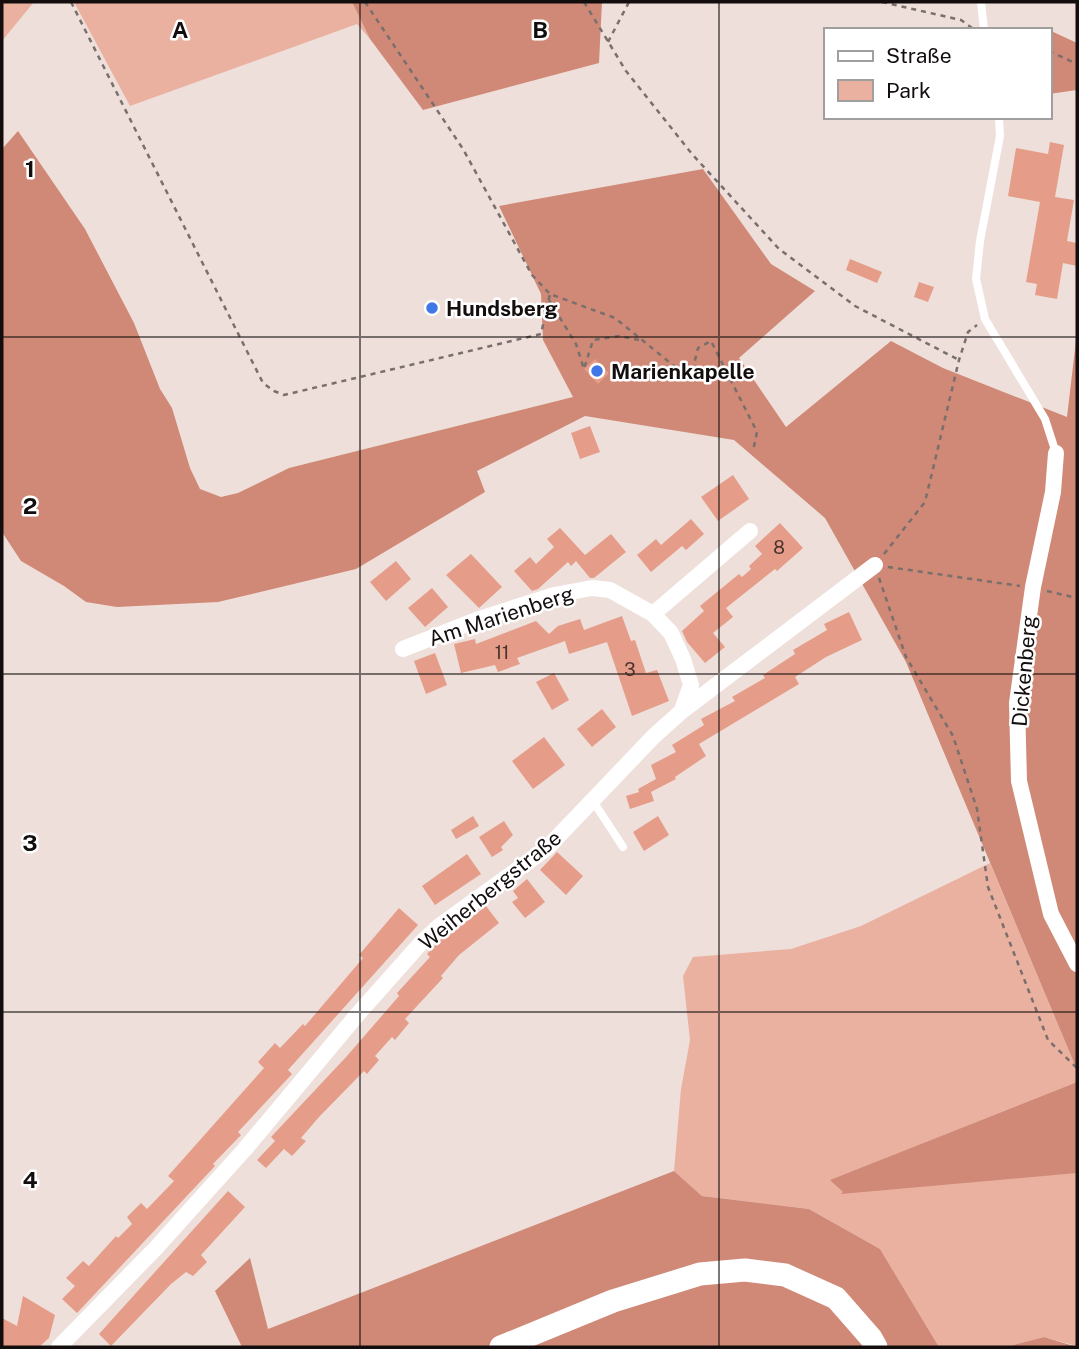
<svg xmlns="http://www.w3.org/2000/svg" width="1079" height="1349" font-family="'Public Sans',sans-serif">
<rect width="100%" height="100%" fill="#eedfda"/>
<path fill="#eab1a1" d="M2 2H34L2 41Z
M74 2H352L370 39 357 24 130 106Z
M990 863 1077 1070V1082L831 1180 1077 1173V1346L1044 1337 1006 1347H939L880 1249 809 1209 702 1196 674 1171 681 1089 690 1040 683 976 693 957 791 949 861 926Z"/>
<path fill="#d08976" d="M352 2H602L599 63 423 110 370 39Z
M1049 30 1077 43V90L1049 94Z
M18 131 85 229 134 323 160 389 172 408 190 468 200 489 221 497 238 493 289 468 573 397 543 340 541 294 499 206 703 169 771 264 815 291 739 358 786 427 891 341 943 368 1067 417 1077 332V1070L906 662 825 518 734 440 585 416 477 471 485 492 356 569 218 602 117 607 86 602 64 586 21 561 2 532V149Z
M1077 1082V1173L841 1194 843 1192 830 1180Z
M674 1171 702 1196 809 1209 880 1249 939 1347H242L215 1291 250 1258 268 1329Z
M1044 1337 1077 1347H1006Z"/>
<path fill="#e59d89" d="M1050 142 1064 145 1055 197 1074 200 1067 241 1077 243V266L1063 263 1057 299 1035 295 1037 284 1026 282 1040 202 1008 196 1016 148 1048 154Z
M850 259 882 272 877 283 846 270Z
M919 282 934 287 928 302 914 297Z
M595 359 609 373 598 384 584 369Z
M590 426 600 452 580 459 571 433Z
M733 475 749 499 718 521 701 497Z
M691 519 704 534 686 550 682 546 651 572 637 555 656 539 661 545Z
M780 523 803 548 777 571 775 569 726 608 733 617 713 633 725 647 705 663 687 642 682 631 704 611 700 606 739 574 742 577 751 569 749 566 762 554 755 546Z
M560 528 585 555 611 534 626 552 594 578H590L576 561 571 566 568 562 538 589 532 591 514 571 530 557 536 564 554 547 547 539Z
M471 554 502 587 479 608 446 575Z
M396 561 411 579 386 601 370 582Z
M432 588 448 607 425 627 408 608Z
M849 612 862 640 826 657 795 677 799 684 699 744 706 756 675 777 676 779 651 792 654 801 630 809 626 796 639 792 638 789 656 779 651 765 676 752 672 745 704 725 701 719 735 701 732 697 765 678 763 675 795 654 793 650 827 630 824 624Z
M622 616 631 641 635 640 646 673 657 670 669 701 632 716 607 642 569 654 565 641 517 658 520 664 498 672 495 665 461 673 454 644 475 639 476 644 536 621 549 634 558 626 580 619 584 630Z
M435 653 447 685 426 694 414 661Z
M554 673 569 700 552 710 536 682Z
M602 709 616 727 592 747 577 729Z
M544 737 565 765 533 789 512 761Z
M473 816 479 826 456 839 451 830Z
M658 816 669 835 644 851 633 832Z
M504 821 513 835 501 847 503 850 492 857 479 837Z
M557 852 583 876 566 895 540 870Z
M467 854 481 874 435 905 422 886Z
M527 879 545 902 525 918 512 902 518 898 513 891Z
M486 906 499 923 459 955 441 976 443 978 405 1019 409 1023 395 1040 392 1037 375 1056 379 1060 367 1074 364 1071 319 1117 301 1138 306 1141 292 1156 284 1149 266 1168 257 1160 275 1141 271 1137 347 1056 399 996 397 993 430 957 427 954 442 938 444 939Z
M399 908 418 925 288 1070 292 1074 238 1132 241 1135 213 1164 215 1166 77 1313 62 1299 75 1286 66 1278 83 1261 89 1266 116 1236 118 1238 132 1224 127 1217 141 1203 147 1209 174 1181 168 1176 264 1068 258 1062 275 1043 280 1048 303 1024 305 1026 363 958 359 955Z
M228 1191 245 1207 201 1255 207 1262 193 1276 186 1272 171 1284 111 1346 99 1334Z
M23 1296 55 1315 49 1338 39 1347H2V1318L17 1326Z"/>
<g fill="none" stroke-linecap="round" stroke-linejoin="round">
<path stroke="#796f6c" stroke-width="2.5" stroke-dasharray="5 5" stroke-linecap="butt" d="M71 2 263 383 274 391 284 395 541 334 550 294
M365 2 463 149 532 275 550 294 615 318 679 370 693 368 698 348 711 341 757 432 753 451
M584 2 626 71 692 154 779 249 855 306 959 360
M882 2 961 20 972 28
M608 42 629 2
M1049 51 1077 64
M549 300 576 344 584 369 593 340 619 336 639 340
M884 554 925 502 959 360 968 332 977 325
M888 567 1020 586
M879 578 906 657 953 736 977 809 988 887 1048 1040 1077 1068
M1047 591 1077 598"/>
<path stroke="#fff" stroke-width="8" d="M981 2 984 30
M999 117 1000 136 980 241 976 279 985 319 1045 419 1056 453
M593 801 623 847"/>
<path stroke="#fff" stroke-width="16" d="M1056 453 1053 492 1033 587 1017 703 1019 781 1051 914 1077 964
M653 614 750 531
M403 649 479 619 554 595 592 588 610 590 653 614 671 633 683 659 691 685 682 710
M59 1347 155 1249 245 1149 357 1015 421 943 438 927 547 848 654 736 682 711 875 565"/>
<path stroke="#fff" stroke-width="23" d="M501 1347 613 1301 700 1274 745 1270 785 1275 836 1298 871 1338 876 1347"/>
</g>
<path fill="none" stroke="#130e0d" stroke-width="2" stroke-opacity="0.55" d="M360 2V1347M719 2V1347M2 337H1077M2 674H1077M2 1012H1077"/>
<g fill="#3f77e6" stroke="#fff" stroke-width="2.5">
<circle cx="432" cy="308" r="7"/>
<circle cx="597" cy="371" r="7"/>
</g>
<g text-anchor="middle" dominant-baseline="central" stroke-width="5" stroke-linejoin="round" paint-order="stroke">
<g font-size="18" fill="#48322c">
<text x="779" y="547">8</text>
<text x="502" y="652">11</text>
<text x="630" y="669">3</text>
</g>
<g font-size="21" font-weight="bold" fill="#130e0d" stroke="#fff" text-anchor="start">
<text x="446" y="308">Hundsberg</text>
<text x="611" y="371">Marienkapelle</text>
</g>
<g font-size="21" fill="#130e0d" stroke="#fff">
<text transform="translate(501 616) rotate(-18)">Am Marienberg</text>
<text transform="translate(1024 671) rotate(-85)">Dickenberg</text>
<text transform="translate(490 890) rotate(-39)">Weiherbergstraße</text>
</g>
</g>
<g font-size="23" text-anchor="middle" font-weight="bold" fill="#130e0d" stroke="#fff" stroke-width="5" stroke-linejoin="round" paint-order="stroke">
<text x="180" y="38">A</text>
<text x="540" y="38">B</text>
<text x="30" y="177">1</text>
<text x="30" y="514">2</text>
<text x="30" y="851">3</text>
<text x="30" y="1188">4</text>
</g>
<rect width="1079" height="1349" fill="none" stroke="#130e0d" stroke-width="7"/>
<rect x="824" y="28" width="228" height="91" fill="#ffffff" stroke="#a19f9e" stroke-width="2"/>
<rect x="838" y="51" width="35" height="10" fill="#ffffff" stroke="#a19f9e" stroke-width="2"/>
<text x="886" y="63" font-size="21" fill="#130e0d">Straße</text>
<rect x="838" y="80" width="35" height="21" fill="#eab1a1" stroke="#a19f9e" stroke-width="2"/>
<text x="886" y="98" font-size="21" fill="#130e0d">Park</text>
</svg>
